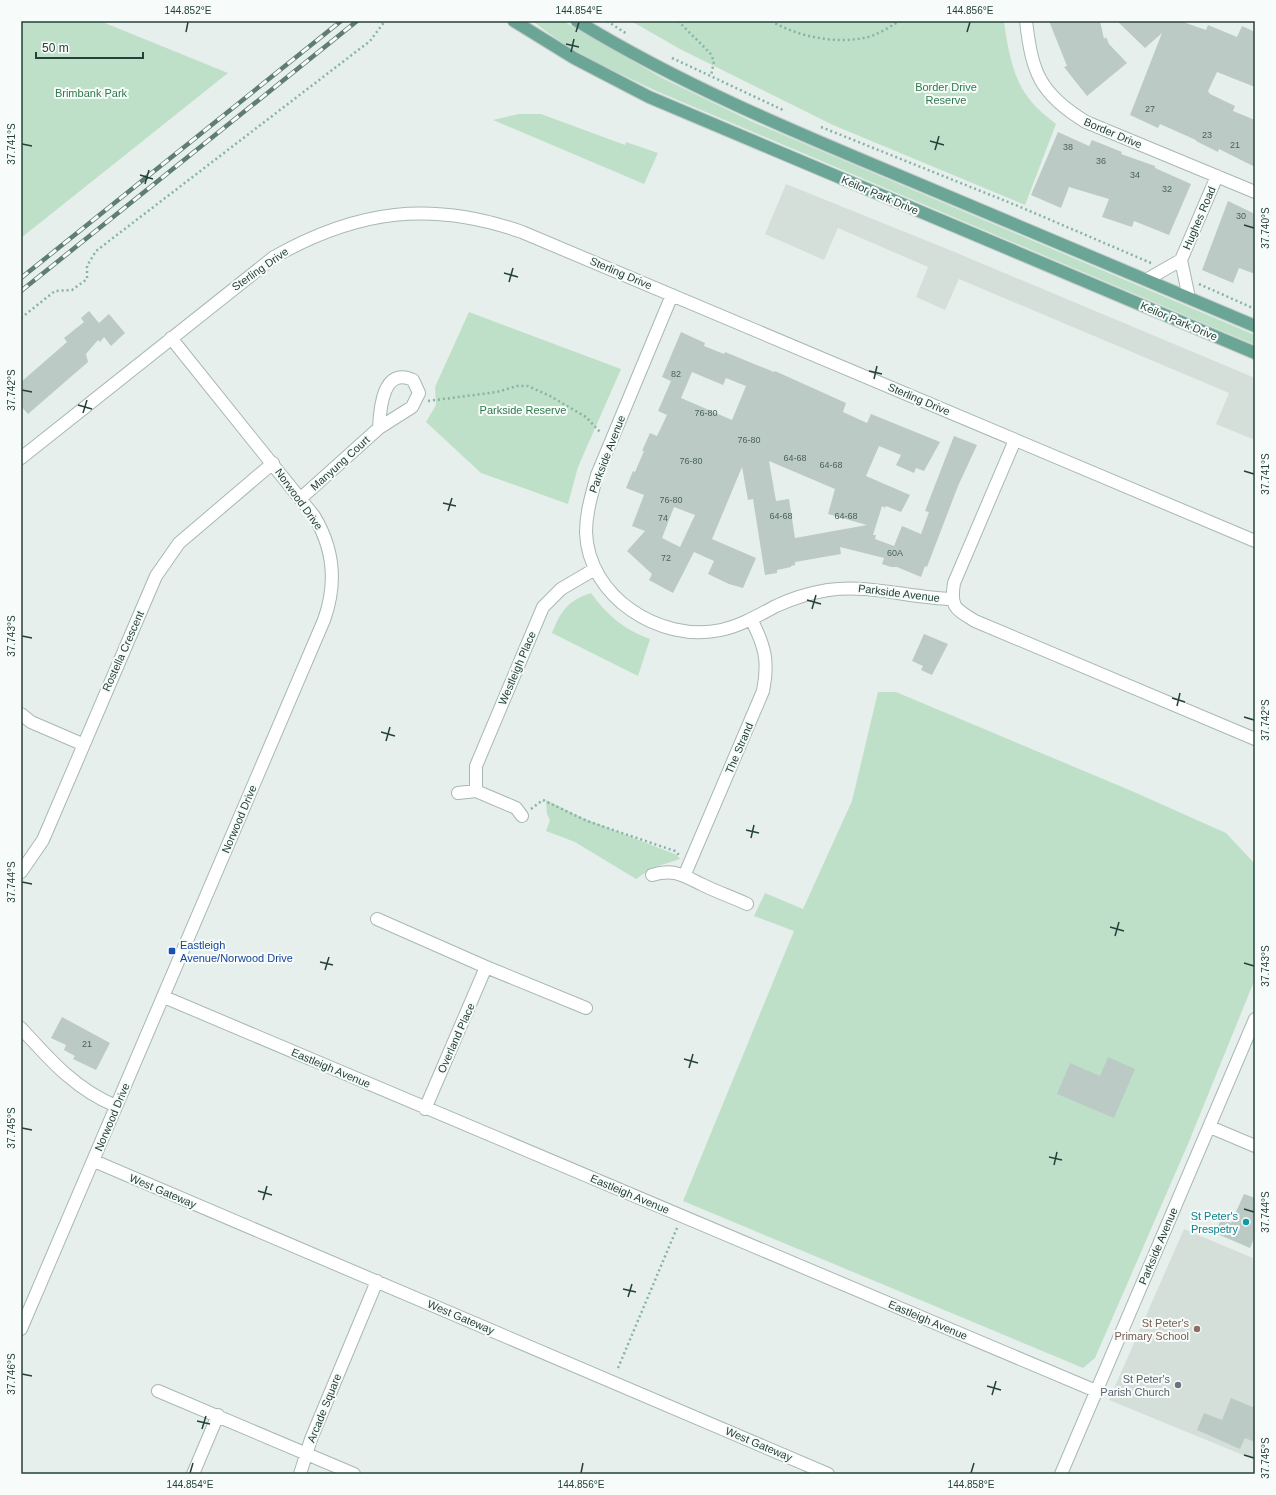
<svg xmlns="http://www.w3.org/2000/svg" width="1276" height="1495" font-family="Helvetica,sans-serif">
<rect width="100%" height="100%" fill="#e6efeb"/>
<path fill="#d4dfda" d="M786 184 952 251 1255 378V440L1216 424 1229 393 959 279 945 310 916 297 928 267 838 228 824 260 765 234Z
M1184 1229 1255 1259V1460L1109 1400Z"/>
<path fill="#bfe0c8" d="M21 21H100L228 73 21 238Z
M533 21H563L662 78 753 122 1255 335V345L654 90C613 70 568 51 533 21Z
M631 21H1004C1007 44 1012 74 1025 93 1033 106 1045 115 1056 124L1025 205 833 125 680 49Z
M519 114H541L625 145 626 142 658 153 644 184 493 120Z
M469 312 621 369 578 467 568 504 481 473 426 422 436 405 435 387Z
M591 593C607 615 624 630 650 639L638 676 552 633C561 611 567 601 591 593Z
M878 692H896L1134 792 1226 833 1255 864V979L1188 1144 1095 1358 1083 1368 683 1201 794 931 754 916 765 893 803 909 852 801Z
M546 800 583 818 677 855 680 859 652 868 636 879 575 842 546 831 550 820 547 814Z"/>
<path fill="#bbcac4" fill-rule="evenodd" d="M1049 21H1100L1104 39 1106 37 1109 44 1127 63 1087 96 1064 67 1067 66Z
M1117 21H1180L1206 30 1208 25 1237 37 1242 26 1255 32V87L1217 72 1208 91 1210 94 1235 106 1233 111 1255 120V167L1219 149 1218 152 1196 141V140L1160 124 1158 128 1130 115 1162 33 1145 48Z
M1058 132 1089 146 1092 140 1122 152 1121 154 1155 166V168L1191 184 1169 235 1134 221 1132 227 1102 217 1109 199 1069 187 1061 208 1031 195Z
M1228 201 1255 214V274L1239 268 1233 283 1202 270Z
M89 311 99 323 109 314 125 333 111 346 104 337 100 342 98 340 86 354 88 362 28 414 21 406V382L67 342 64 338 84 322 81 318Z
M681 332 705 343 704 346 724 354 725 352 774 372 775 371 846 403 843 412 867 423 871 414 940 442 924 471 916 468 914 473 896 465 901 455 879 446 866 476 910 495 901 512 886 506 885 508 882 506 873 535H876L875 539 894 546 902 526 921 534 929 512 925 511 954 436 977 445 958 486 927 567 925 566 921 577 897 567H891L882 564 884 558 840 547 841 554 795 562V565L791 566V567L777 570V573L765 575 753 499 748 500 742 467 712 539 756 558 743 588 729 584 708 574 714 561 694 552 673 593 649 580 652 574 627 551 645 531 632 526 644 495 626 488 633 471 635 472 644 451H642L650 433 657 436 667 415 658 411 671 381 662 377ZM692 372 723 385 726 378 746 386 732 420 681 398ZM769 461 835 489 828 514 867 525 795 538 789 499 776 501ZM674 507 695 515 680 547 662 538Z
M924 634 948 644 932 675 921 670 923 666 912 661Z
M62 1017 110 1043 96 1070 73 1059 75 1056 64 1050 66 1045 51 1038Z
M1108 1057 1135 1069 1114 1118 1057 1094 1070 1063 1100 1076Z
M1244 1194 1255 1198V1236L1250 1248 1215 1233 1221 1219 1231 1223Z
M1231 1398 1255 1408V1442L1245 1438 1240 1449 1197 1430 1204 1413 1222 1420Z"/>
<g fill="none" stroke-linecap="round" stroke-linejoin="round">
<defs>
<path id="street" d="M1026 21C1032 73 1040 94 1086 122L1255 192
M1146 280 1181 260
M672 295 597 475C592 494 586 512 586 532 588 597 660 643 721 630 740 626 759 615 776 606 793 598 810 593 828 590 870 584 910 598 952 599
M1189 298 1181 260 1217 176
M1015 440 954 583C950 608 956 609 975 621L1255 739
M21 458 274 257C357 210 431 200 522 232L1255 541
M301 498 379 428 412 407 419 393 413 380C383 366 380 408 379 428
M21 714 31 722 82 744
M476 791V766L543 607 561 589 595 569
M458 793 476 791 516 808 522 816
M21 872 43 840 156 576 179 543 273 463
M685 874 763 691C769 661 765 646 751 619
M652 875C674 868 684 876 703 885 717 892 732 897 747 904
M377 919 486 967 586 1008
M164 997 1096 1391
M21 1028C49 1059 76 1090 116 1106
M425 1109 486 967
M1210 1127 1255 1146
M94 1161 828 1474
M21 1329 324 620C337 584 334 549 314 516L171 338
M158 1391 354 1474
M193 1474 218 1415
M300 1474 311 1439 377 1281
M1061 1474 1255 1019"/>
<path id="primary" d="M514 21 574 58 649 97 1255 353
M577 21C680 84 790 130 900 176 1019 226 1137 276 1255 326"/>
</defs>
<use href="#street" stroke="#a8b8b2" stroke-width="14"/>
<use href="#primary" stroke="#c2cac8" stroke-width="14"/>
<path stroke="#86b3a5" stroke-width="2.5" stroke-dasharray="2 3" stroke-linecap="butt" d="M607 21 627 34
M678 21 710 53 714 61 711 76
M771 21C797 36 833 44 864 38 876 36 889 27 900 21
M672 58 785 111
M821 127 1018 206 1151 263
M1199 284 1255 309
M21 318 55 291 72 290 87 279V266L96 251 370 41 385 21
M428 401 497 392 517 386H528L550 396 586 417 601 433
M531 809 543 800 587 821 675 851 679 855
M618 1368 677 1228"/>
<use href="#street" stroke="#fff" stroke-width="12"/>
<use href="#primary" stroke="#6aa596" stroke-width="12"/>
<defs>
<path id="rail" d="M21 278 341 21
M21 291 357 21"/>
</defs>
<use href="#rail" stroke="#5f7d75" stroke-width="4.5"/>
<use href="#rail" stroke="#f7fbf9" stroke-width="3" stroke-dasharray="9" stroke-linecap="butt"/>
</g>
<path fill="none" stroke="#24423a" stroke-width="1.5" d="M186 32 188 22M576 32 579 22M967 32 970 22M566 44 579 47M571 52 574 39M930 141 944 145M22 144 32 146M935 150 939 136M140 175 153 179M145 184 149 170M1244 225 1254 228M504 273 518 277M509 282 513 268M869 371 882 374M874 379 877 366M22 390 32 392M78 405 92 409M83 413 87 400M1244 471 1254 474M443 503 456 506M448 511 452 498M807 600 821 604M812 609 816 595M22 636 32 638M1172 698 1185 702M1177 706 1180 693M1244 717 1254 720M381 732 395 736M386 741 390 727M746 830 759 833M751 838 754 825M22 882 32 884M1110 927 1124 931M1115 936 1119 922M320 962 333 965M1244 963 1254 966M325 970 329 957M684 1059 698 1063M689 1068 693 1054M22 1128 32 1130M1049 1157 1062 1160M1054 1165 1057 1152M258 1191 272 1195M263 1200 267 1186M1244 1209 1254 1212M623 1289 636 1292M628 1297 632 1284M22 1374 32 1376M987 1386 1001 1390M992 1395 996 1381M197 1421 210 1424M202 1429 206 1416M1244 1455 1254 1458M190 1473 193 1463M581 1473 583 1463M971 1473 974 1463"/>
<rect fill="#1a4fb4" stroke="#f7fbf9" stroke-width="1.5" x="168" y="947" width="8" height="8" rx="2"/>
<circle fill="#0f9aa8" stroke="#f7fbf9" stroke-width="1.5" cx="1246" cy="1222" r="4"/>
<circle fill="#8d6e63" stroke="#f7fbf9" stroke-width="1.5" cx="1197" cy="1329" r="4"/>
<circle fill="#6b7280" stroke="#f7fbf9" stroke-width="1.5" cx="1178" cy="1385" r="4"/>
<g text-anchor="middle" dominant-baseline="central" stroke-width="4" stroke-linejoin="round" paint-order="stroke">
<g font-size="9" fill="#4a645c">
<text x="1150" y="109">27</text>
<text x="1207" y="135">23</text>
<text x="1235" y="145">21</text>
<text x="1068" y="147">38</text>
<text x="1101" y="161">36</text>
<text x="1135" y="175">34</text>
<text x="1167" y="189">32</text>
<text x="1241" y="216">30</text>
<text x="676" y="374">82</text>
<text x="706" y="413">76-80</text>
<text x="749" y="440">76-80</text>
<text x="795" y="458">64-68</text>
<text x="691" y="461">76-80</text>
<text x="831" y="465">64-68</text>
<text x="671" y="500">76-80</text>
<text x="781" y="516">64-68</text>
<text x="846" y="516">64-68</text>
<text x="663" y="518">74</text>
<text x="895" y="553">60A</text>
<text x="666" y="558">72</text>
<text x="87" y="1044">21</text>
</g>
<g font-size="11" fill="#2d7a4b" stroke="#f7fbf9">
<text x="946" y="87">Border Drive<tspan x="946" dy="13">Reserve</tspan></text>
<text x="91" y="93">Brimbank Park</text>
<text x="523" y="410">Parkside Reserve</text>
</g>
<g font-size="11" fill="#24423a" stroke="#f7fbf9">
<text transform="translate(1113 133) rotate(23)">Border Drive</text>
<text transform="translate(880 195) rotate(23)">Keilor Park Drive</text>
<text transform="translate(1199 218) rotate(-67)">Hughes Road</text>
<text transform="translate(260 269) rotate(-35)">Sterling Drive</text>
<text transform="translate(621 273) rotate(23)">Sterling Drive</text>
<text transform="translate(1179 321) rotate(23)">Keilor Park Drive</text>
<text transform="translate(919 399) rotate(23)">Sterling Drive</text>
<text transform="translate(607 454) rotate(-69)">Parkside Avenue</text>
<text transform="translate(340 463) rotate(-42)">Manyung Court</text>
<text transform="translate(299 499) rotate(54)">Norwood Drive</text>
<text transform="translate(899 593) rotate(7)">Parkside Avenue</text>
<text transform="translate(123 651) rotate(-66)">Rostella Crescent</text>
<text transform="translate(517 668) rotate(-67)">Westleigh Place</text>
<text transform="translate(739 748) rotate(-67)">The Strand</text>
<text transform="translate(239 819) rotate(-67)">Norwood Drive</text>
<text transform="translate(456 1038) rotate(-66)">Overland Place</text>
<text transform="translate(331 1068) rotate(23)">Eastleigh Avenue</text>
<text transform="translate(112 1117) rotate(-67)">Norwood Drive</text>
<text transform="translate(163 1191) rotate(23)">West Gateway</text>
<text transform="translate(630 1194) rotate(23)">Eastleigh Avenue</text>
<text transform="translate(1158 1246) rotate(-67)">Parkside Avenue</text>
<text transform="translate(461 1317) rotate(23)">West Gateway</text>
<text transform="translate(928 1320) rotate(23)">Eastleigh Avenue</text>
<text transform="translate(324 1408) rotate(-68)">Arcade Square</text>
<text transform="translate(759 1444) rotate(23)">West Gateway</text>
</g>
<g font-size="11" fill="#164399" stroke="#f7fbf9" text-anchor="start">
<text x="180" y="945">Eastleigh<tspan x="180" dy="13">Avenue/Norwood Drive</tspan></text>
</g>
<g font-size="11" fill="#0d838f" stroke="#f7fbf9" text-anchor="end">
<text x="1238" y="1216">St Peter's<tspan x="1238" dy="13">Prespetry</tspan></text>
</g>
<g font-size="11" fill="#785e54" stroke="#f7fbf9" text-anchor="end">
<text x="1189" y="1323">St Peter's<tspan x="1189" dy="13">Primary School</tspan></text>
</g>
<g font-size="11" fill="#5b616d" stroke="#f7fbf9" text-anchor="end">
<text x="1170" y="1379">St Peter's<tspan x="1170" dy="13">Parish Church</tspan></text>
</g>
</g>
<rect width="1276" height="1495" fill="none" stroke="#f7fbf9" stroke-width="44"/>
<path d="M36 52v6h107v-6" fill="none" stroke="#24423a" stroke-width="2"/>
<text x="42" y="52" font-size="12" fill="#24423a" stroke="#f7fbf9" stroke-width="3" paint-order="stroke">50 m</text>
<rect x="22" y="22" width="1232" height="1451" fill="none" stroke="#24423a" stroke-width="1.5"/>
<g font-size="10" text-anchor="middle" fill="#24423a">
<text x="188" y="14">144.852°E</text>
<text x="579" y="14">144.854°E</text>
<text x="970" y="14">144.856°E</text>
<text transform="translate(11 144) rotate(-90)" y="4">37.741°S</text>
<text transform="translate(1265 228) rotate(-90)" y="4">37.740°S</text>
<text transform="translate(11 390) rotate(-90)" y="4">37.742°S</text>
<text transform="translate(1265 474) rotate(-90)" y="4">37.741°S</text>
<text transform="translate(11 636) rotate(-90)" y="4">37.743°S</text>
<text transform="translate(1265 720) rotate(-90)" y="4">37.742°S</text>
<text transform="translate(11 882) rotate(-90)" y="4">37.744°S</text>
<text transform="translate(1265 966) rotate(-90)" y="4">37.743°S</text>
<text transform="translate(11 1128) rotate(-90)" y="4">37.745°S</text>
<text transform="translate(1265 1212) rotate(-90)" y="4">37.744°S</text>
<text transform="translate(11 1374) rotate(-90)" y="4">37.746°S</text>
<text transform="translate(1265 1458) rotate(-90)" y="4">37.745°S</text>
<text x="190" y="1488">144.854°E</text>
<text x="581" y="1488">144.856°E</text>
<text x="971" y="1488">144.858°E</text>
</g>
</svg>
